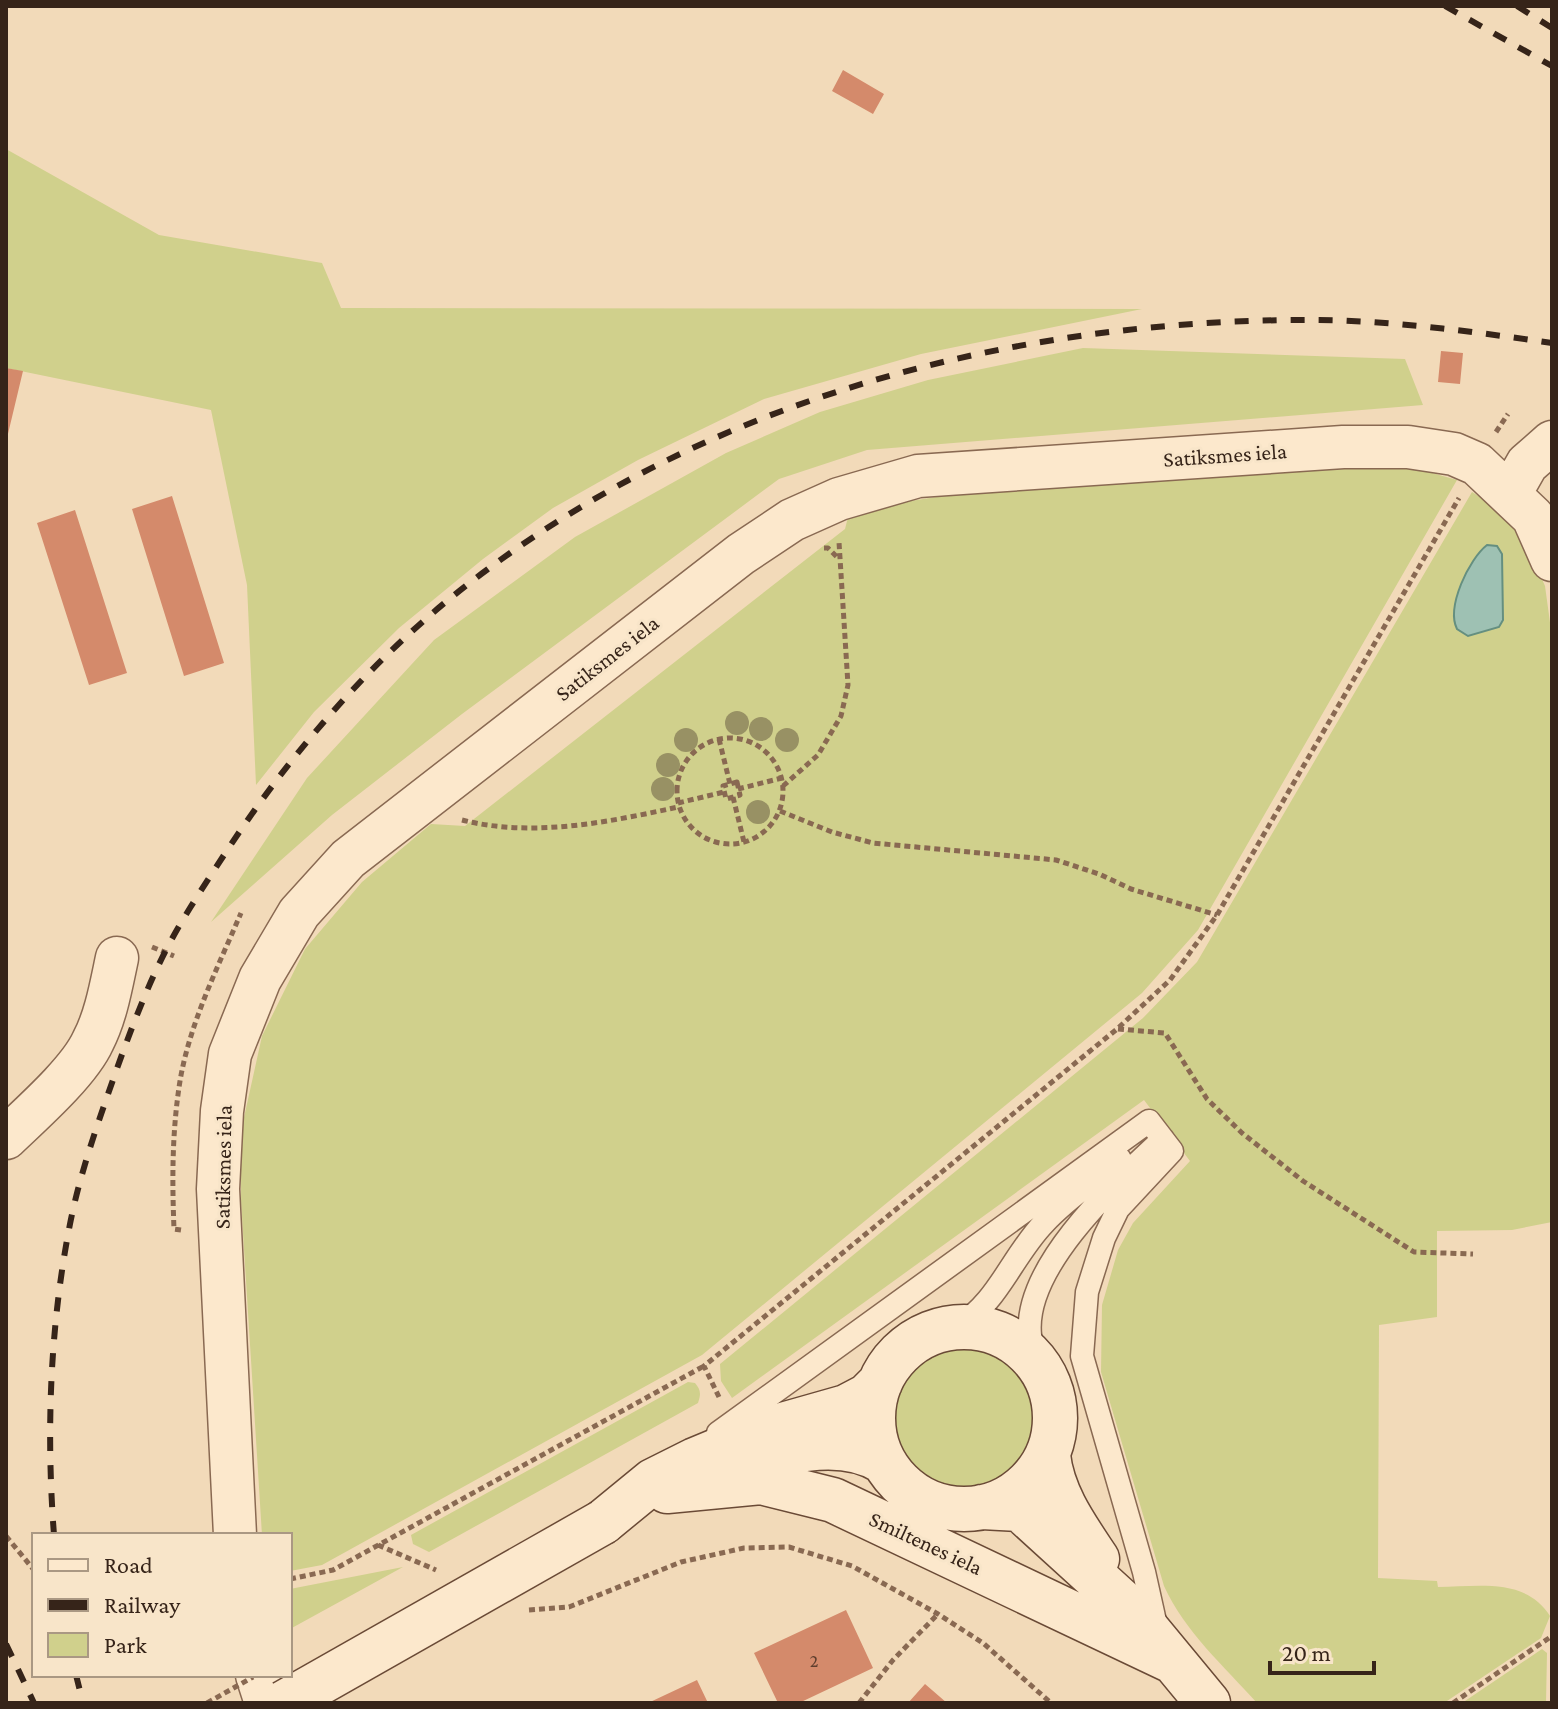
<svg xmlns="http://www.w3.org/2000/svg" width="1558" height="1709" font-family="'Crimson Pro',serif">
<rect width="100%" height="100%" fill="#f2dab9"/>
<path fill="#d0d08c" d="M6 149 159 235 322 263 341 308 1142 309 921 354 764 399 638 460 553 508 483 559 399 628 314 712 256 785 247 585 211 410 6 368Z
M1083 348 1405 359 1423 405 867 450 779 479 462 714 332 815 211 922 307 778 434 640 575 537 726 453 820 412 928 380Z
M1404 465 1457 480 1198 930 1142 993 702 1355 322 1565 290 1571V1535H262L241 1201V1131L262 1036 305 949 362 882 431 824 465 826 845 529 848 517 884 505 969 492Z
M1472 492 1498 508 1527 545 1545 586 1552 637V1222L1512 1230 1437 1231V1317L1379 1325 1378 1578 1437 1581 1438 1587C1477 1587 1526 1577 1550 1616L1541 1638 1444 1703H1257C1224 1666 1185 1632 1164 1586L1101 1372 1102 1305 1118 1250 1133 1223 1190 1161 1144 1100 732 1398 721 1381 720 1364 1143 1018 1197 962Z
M888 1418a77 77 0 1 1 154 0a77 77 0 1 1-154 0Z
M688 1382 695 1383C701 1390 701 1394 698 1403L429 1552 413 1544 411 1535Z
M403 1567 290 1629V1589Z
M1542 1649 1547 1653 1546 1703H1462Z"/>
<path fill="#9ec1b3" stroke="#658f80" stroke-width="2" d="M1487 545 1497 546 1502 554 1503 620 1499 627 1468 636 1457 629C1446 607 1469 559 1487 545Z"/>
<path fill="#d48a6b" d="M843 70 884 94 873 114 832 91Z
M1441 351 1463 353 1460 384 1438 382Z
M6 368 23 371 7 438H6Z
M172 496 224 663 184 676 132 509Z
M75 510 127 673 89 685 37 523Z
M846 1610 873 1668 799 1703H778L754 1653Z
M697 1680 708 1703H648Z
M925 1684 947 1703H908Z"/>
<g fill="none" stroke-linecap="round" stroke-linejoin="round">
<defs>
<path id="lane" d="M957 1327C998 1303 1012 1256 1044 1223 1066 1199 1095 1180 1120 1159
M1038 1365C1036 1355 1031 1344 1030 1335 1023 1266 1117 1182 1163 1139
M718 1433 1149 1121 1172 1151 1118 1209 1104 1238 1087 1292 1082 1356 1144 1572 1156 1626"/>
<path id="street" d="M1510 494 1527 464 1552 442
M6 1138C31 1114 79 1072 93 1041 106 1016 111 986 117 958
M235 1535 218 1189 222 1111 230 1054 260 979 299 913 348 859 741 554 792 520 839 499 918 476 1343 447H1408L1454 454 1477 464 1533 517 1552 560
M257 1675 266 1703"/>
<path id="secondary" d="M873 1418a91 91 0 1 1 182 0a91 91 0 1 1-182 0Z
M1048 1455C1052 1494 1075 1526 1097 1559
M749 1462C792 1449 845 1437 884 1462
M667 1491 761 1482 833 1500 1170 1660
M982 1507 1020 1509 1132 1611 1208 1703
M603 1522 653 1481 695 1460 772 1428 846 1407 867 1396 880 1383"/>
</defs>
<use href="#lane" stroke="#896952" stroke-width="25"/>
<use href="#street" stroke="#896952" stroke-width="45"/>
<use href="#secondary" stroke="#6a4a36" stroke-width="47"/>
<path stroke="#896952" stroke-width="5" stroke-dasharray="6 4" stroke-linecap="butt" d="M1496 432 1508 414
M824 548H828L838 558
M677 791a53 53 0 1 1 106 0a53 53 0 1 1-106 0Z
M719 739 730 784
M737 782 740 795 726 799 723 786Z
M783 786 818 755 841 716 848 685 839 542
M738 789 782 778
M733 797 744 842
M678 803 724 792
M780 811 832 832 873 843 1056 860 1099 874 1131 889 1217 915
M462 820C532 838 609 822 678 807
M152 947 174 956
M1118 1029 1165 1033 1207 1099 1242 1133 1303 1181 1414 1252 1473 1254
M181 1230 174 1229C172 1179 172 1131 180 1081 190 1022 218 967 241 913
M719 1397 704 1366 1117 1029 1170 980 1217 915 1459 498
M6 1536 34 1570
M378 1545 436 1570
M290 1579 333 1570 704 1366
M529 1610 569 1607 681 1562 744 1548 789 1547 852 1566 938 1614 983 1643 1051 1703
M859 1703 893 1660 938 1614
M1453 1703 1552 1636"/>
<use href="#lane" stroke="#fce8cc" stroke-width="22"/>
<use href="#street" stroke="#fce8cc" stroke-width="42"/>
<use href="#secondary" stroke="#fce8cc" stroke-width="44"/>
<path stroke="#362419" stroke-width="6" stroke-dasharray="14 14" stroke-linecap="butt" d="M1445 6 1552 66
M1517 6 1552 28
M54 1535C46 1431 50 1326 70 1224 80 1173 98 1123 115 1074 130 1032 146 989 166 950 183 917 204 886 224 855 295 746 383 646 488 569 725 393 1027 318 1319 320 1397 321 1475 332 1552 343
M6 1644 34 1703
M76 1675 83 1703"/>
<defs>
<path id="secondary-bridge" d="M284 1703 603 1522"/>
</defs>
<use href="#secondary-bridge" stroke="#6a4a36" stroke-width="47" stroke-linecap="butt"/>
<path stroke="#896952" stroke-width="5" stroke-dasharray="6 4" stroke-linecap="butt" d="M207 1703 253 1677"/>
<use href="#secondary-bridge" stroke="#fce8cc" stroke-width="44"/>
</g>
<g fill="#989164">
<circle cx="737" cy="723" r="12"/>
<circle cx="761" cy="729" r="12"/>
<circle cx="686" cy="740" r="12"/>
<circle cx="787" cy="740" r="12"/>
<circle cx="668" cy="765" r="12"/>
<circle cx="663" cy="789" r="12"/>
<circle cx="758" cy="812" r="12"/>
</g>
<g text-anchor="middle" dominant-baseline="central" stroke-width="6" stroke-linejoin="round" paint-order="stroke">
<g font-size="18" fill="#5e3e2e">
<text x="814" y="1661">2</text>
</g>
<g font-size="22" fill="#362419" stroke="#f8e5c9">
<text transform="translate(1225 455) rotate(-4)">Satiksmes iela</text>
<text transform="translate(607 658) rotate(-38)">Satiksmes iela</text>
<text transform="translate(223 1167) rotate(-89)">Satiksmes iela</text>
<text transform="translate(926 1543) rotate(25)">Smiltenes iela</text>
</g>
</g>
<rect width="1558" height="1709" fill="none" stroke="#362419" stroke-width="16"/>
<rect x="32" y="1533" width="260" height="144" fill="#f8e5c9" stroke="#aa9883" stroke-width="2"/>
<rect x="48" y="1559" width="40" height="12" fill="#fce8cc" stroke="#aa9883" stroke-width="2"/>
<text x="104" y="1573" font-size="24" fill="#362419">Road</text>
<rect x="48" y="1599" width="40" height="12" fill="#362419" stroke="#aa9883" stroke-width="2"/>
<text x="104" y="1613" font-size="24" fill="#362419">Railway</text>
<rect x="48" y="1633" width="40" height="24" fill="#d0d08c" stroke="#aa9883" stroke-width="2"/>
<text x="104" y="1653" font-size="24" fill="#362419">Park</text>
<path d="M1270 1661v12h104v-12" fill="none" stroke="#362419" stroke-width="4"/>
<text x="1282" y="1661" font-size="24" fill="#362419" stroke="#f8e5c9" stroke-width="6" paint-order="stroke">20 m</text>
</svg>
